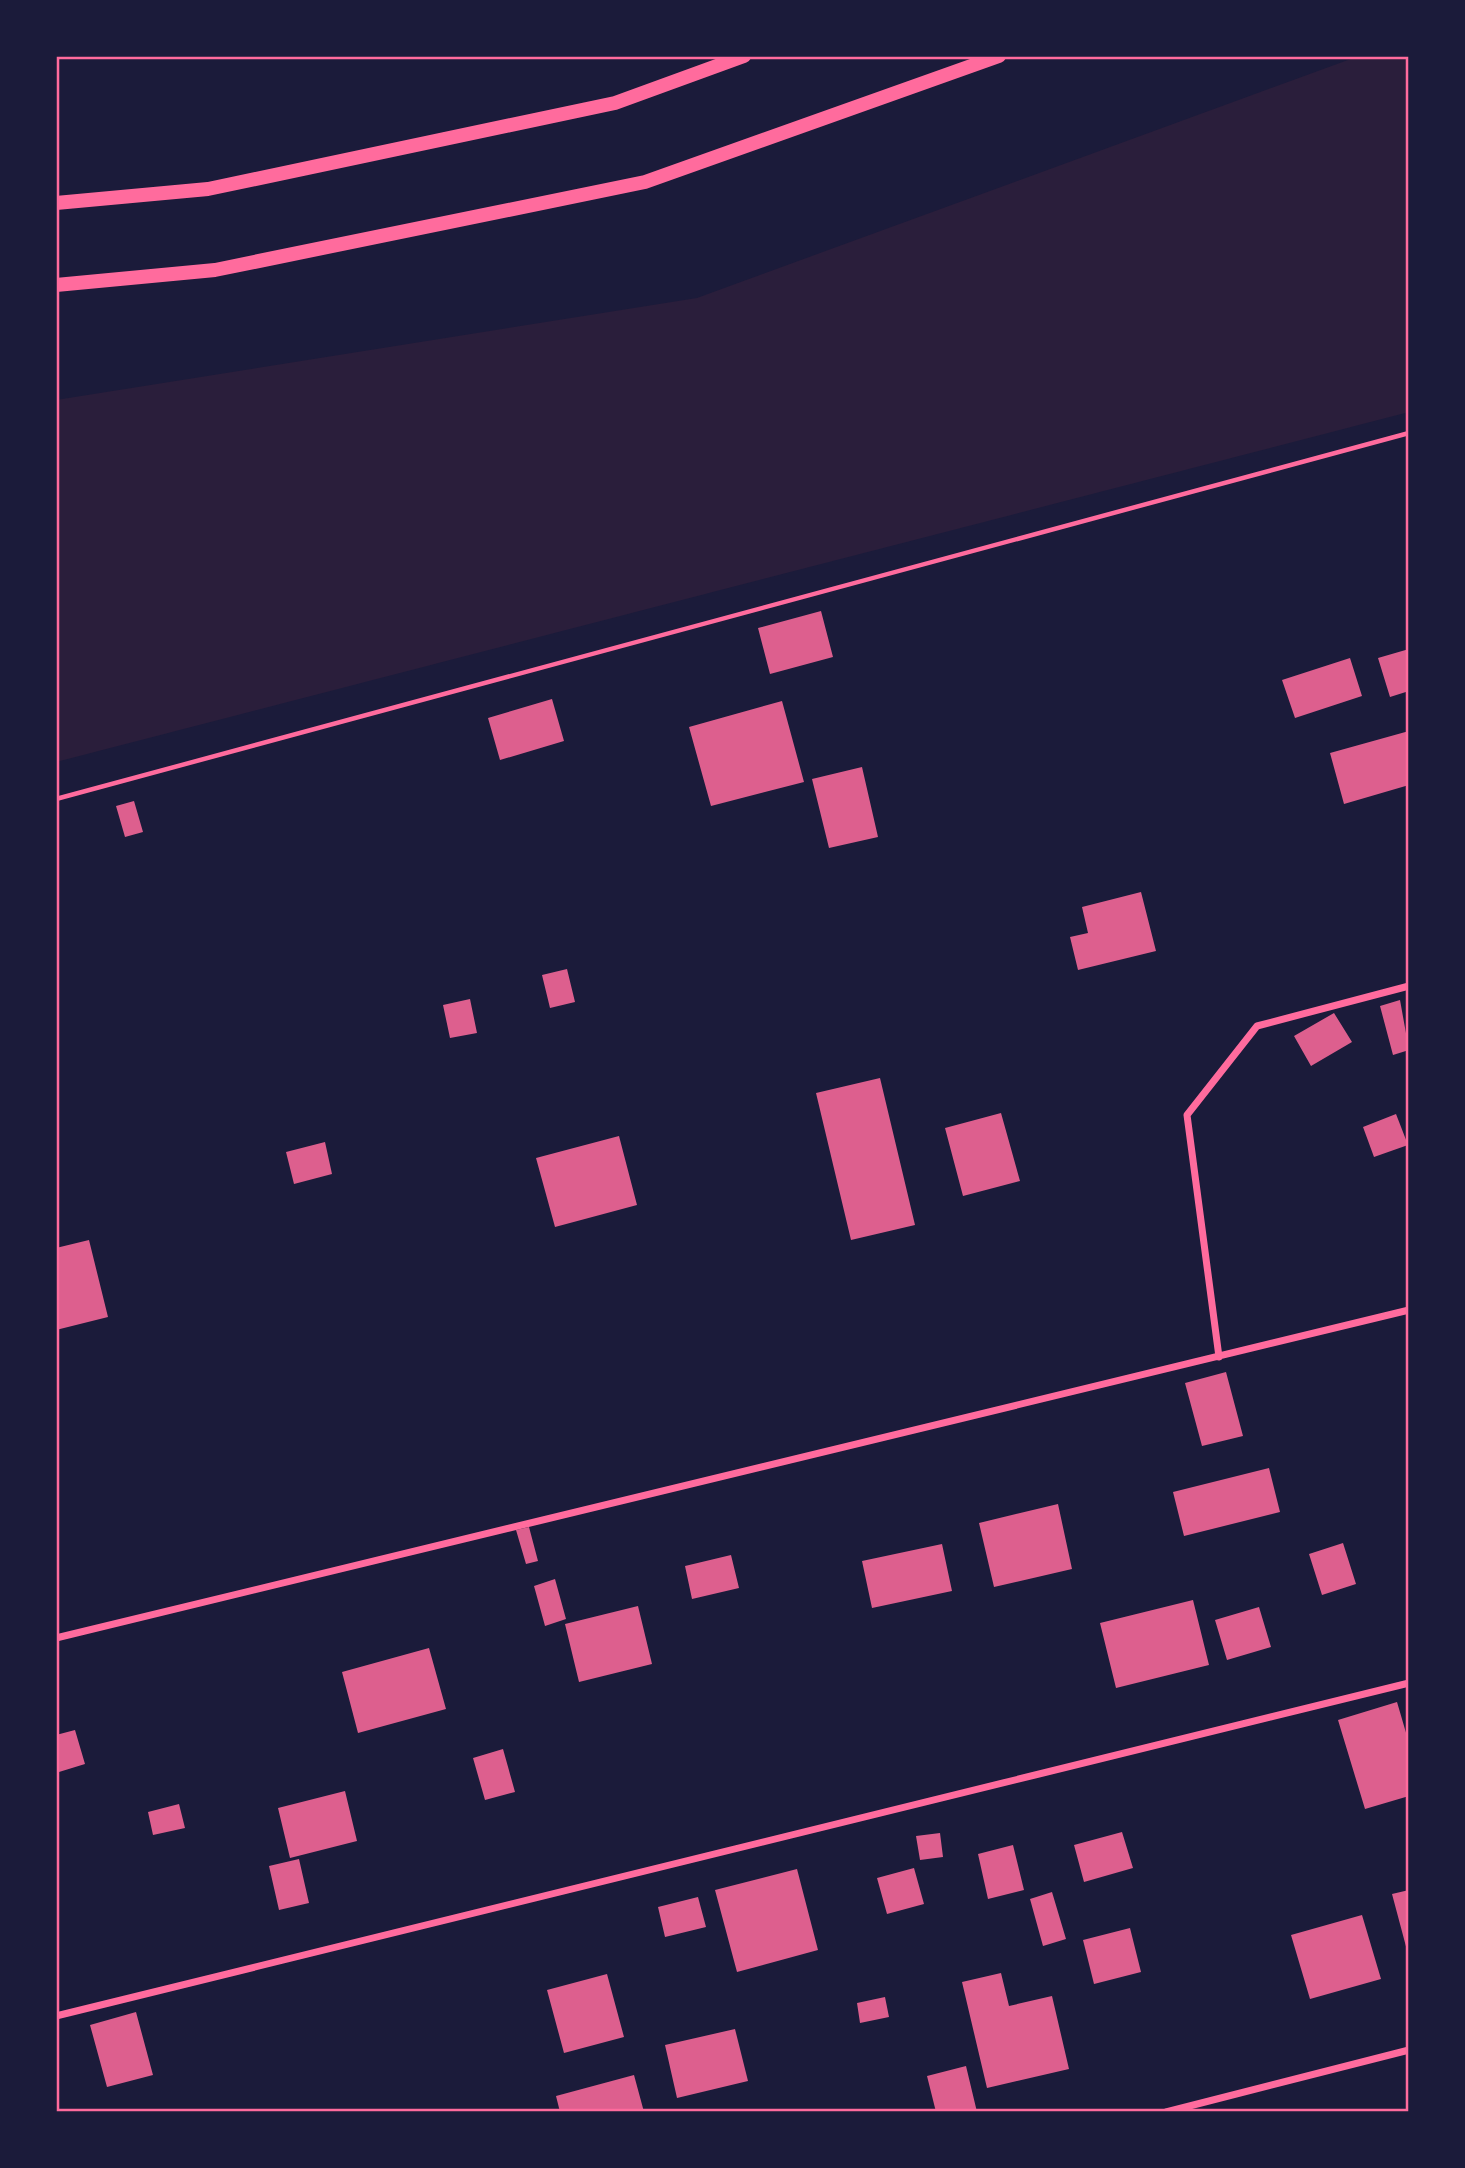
<svg xmlns="http://www.w3.org/2000/svg" width="1465" height="2168" font-family="'Open Sans',sans-serif">
<rect width="100%" height="100%" fill="#1b1b3a"/>
<path fill="#2a1e3b" d="M1359 56H1409V412L56 762V400L697 298Z"/>
<path fill="#dd5f8e" d="M821 611 833 657 770 674 758 628Z
M1409 649V691L1390 697 1378 658Z
M1350 658 1362 696 1295 718 1282 680Z
M552 699 564 741 500 760 488 718Z
M782 701 804 782 711 806 689 727Z
M1409 731V785L1344 804 1330 753Z
M862 767 878 837 829 848 812 779Z
M134 801 143 832 125 837 116 806Z
M1141 892 1156 951 1078 970 1070 937 1088 933 1082 907Z
M567 969 575 1002 550 1008 542 975Z
M470 999 477 1033 450 1038 443 1005Z
M1400 1000 1409 1050 1393 1055 1380 1006Z
M1334 1013 1352 1042 1311 1066 1294 1036Z
M880 1078 915 1225 851 1240 816 1093Z
M1001 1113 1020 1181 963 1196 945 1128Z
M1396 1114 1408 1145 1374 1157 1363 1127Z
M619 1136 637 1205 555 1227 536 1158Z
M325 1142 332 1174 294 1184 286 1152Z
M89 1240 108 1317 56 1330V1248Z
M1226 1372 1243 1436 1202 1446 1185 1383Z
M1269 1468 1280 1512 1184 1536 1173 1492Z
M1058 1504 1072 1569 994 1587 979 1523Z
M529 1527 538 1561 526 1564 516 1530Z
M1343 1543 1356 1584 1322 1595 1309 1554Z
M942 1544 952 1591 872 1608 862 1561Z
M731 1555 739 1588 692 1599 685 1566Z
M555 1579 566 1619 545 1626 534 1586Z
M1193 1600 1209 1665 1116 1688 1100 1623Z
M638 1606 652 1664 579 1682 565 1624Z
M1259 1607 1271 1647 1227 1660 1215 1620Z
M429 1648 446 1709 358 1733 342 1672Z
M1397 1702 1409 1743V1796L1365 1809 1338 1720Z
M75 1730 85 1764 59 1772 56 1735Z
M503 1749 515 1792 485 1800 473 1758Z
M345 1791 357 1841 290 1858 278 1808Z
M179 1804 185 1828 153 1835 148 1812Z
M1122 1832 1133 1868 1084 1882 1074 1845Z
M940 1833 943 1857 920 1860 916 1836Z
M1013 1845 1024 1890 988 1899 978 1854Z
M299 1859 309 1903 279 1910 269 1866Z
M914 1868 924 1904 887 1914 877 1878Z
M797 1869 818 1950 737 1972 715 1890Z
M1409 1890V1954H1408L1392 1894Z
M1052 1892 1066 1939 1043 1946 1030 1899Z
M698 1897 706 1927 665 1937 658 1907Z
M1362 1915 1381 1979 1310 1999 1291 1935Z
M1130 1928 1141 1972 1094 1984 1083 1940Z
M1001 1973 1009 2006 1052 1996 1069 2069 987 2088 962 1982Z
M607 1974 624 2037 564 2053 547 1990Z
M885 1997 889 2017 860 2023 857 2003Z
M136 2012 153 2075 107 2087 90 2025Z
M735 2029 748 2081 677 2098 665 2045Z
M966 2066 977 2112H936L927 2076Z
M634 2075 644 2112H560L556 2096Z"/>
<g fill="none" stroke-linecap="round" stroke-linejoin="round">
<path stroke="#ff6b9d" stroke-width="4.5" d="M56 799 1409 433"/>
<path stroke="#ff6b9d" stroke-width="7" d="M1219 1357 1187 1115 1257 1026 1409 986
M56 1638 1409 1310
M56 2016 1409 1683
M1166 2112 1409 2050"/>
<path stroke="#ff6b9d" stroke-width="14" d="M56 203 208 189 615 103 744 56
M56 285 215 270 645 182 999 56"/>
</g>
<rect width="1465" height="2168" fill="none" stroke="#1b1b3a" stroke-width="116"/>
<rect x="58" y="58" width="1349" height="2052" fill="none" stroke="#ff6b9d" stroke-width="2.5"/>
</svg>
